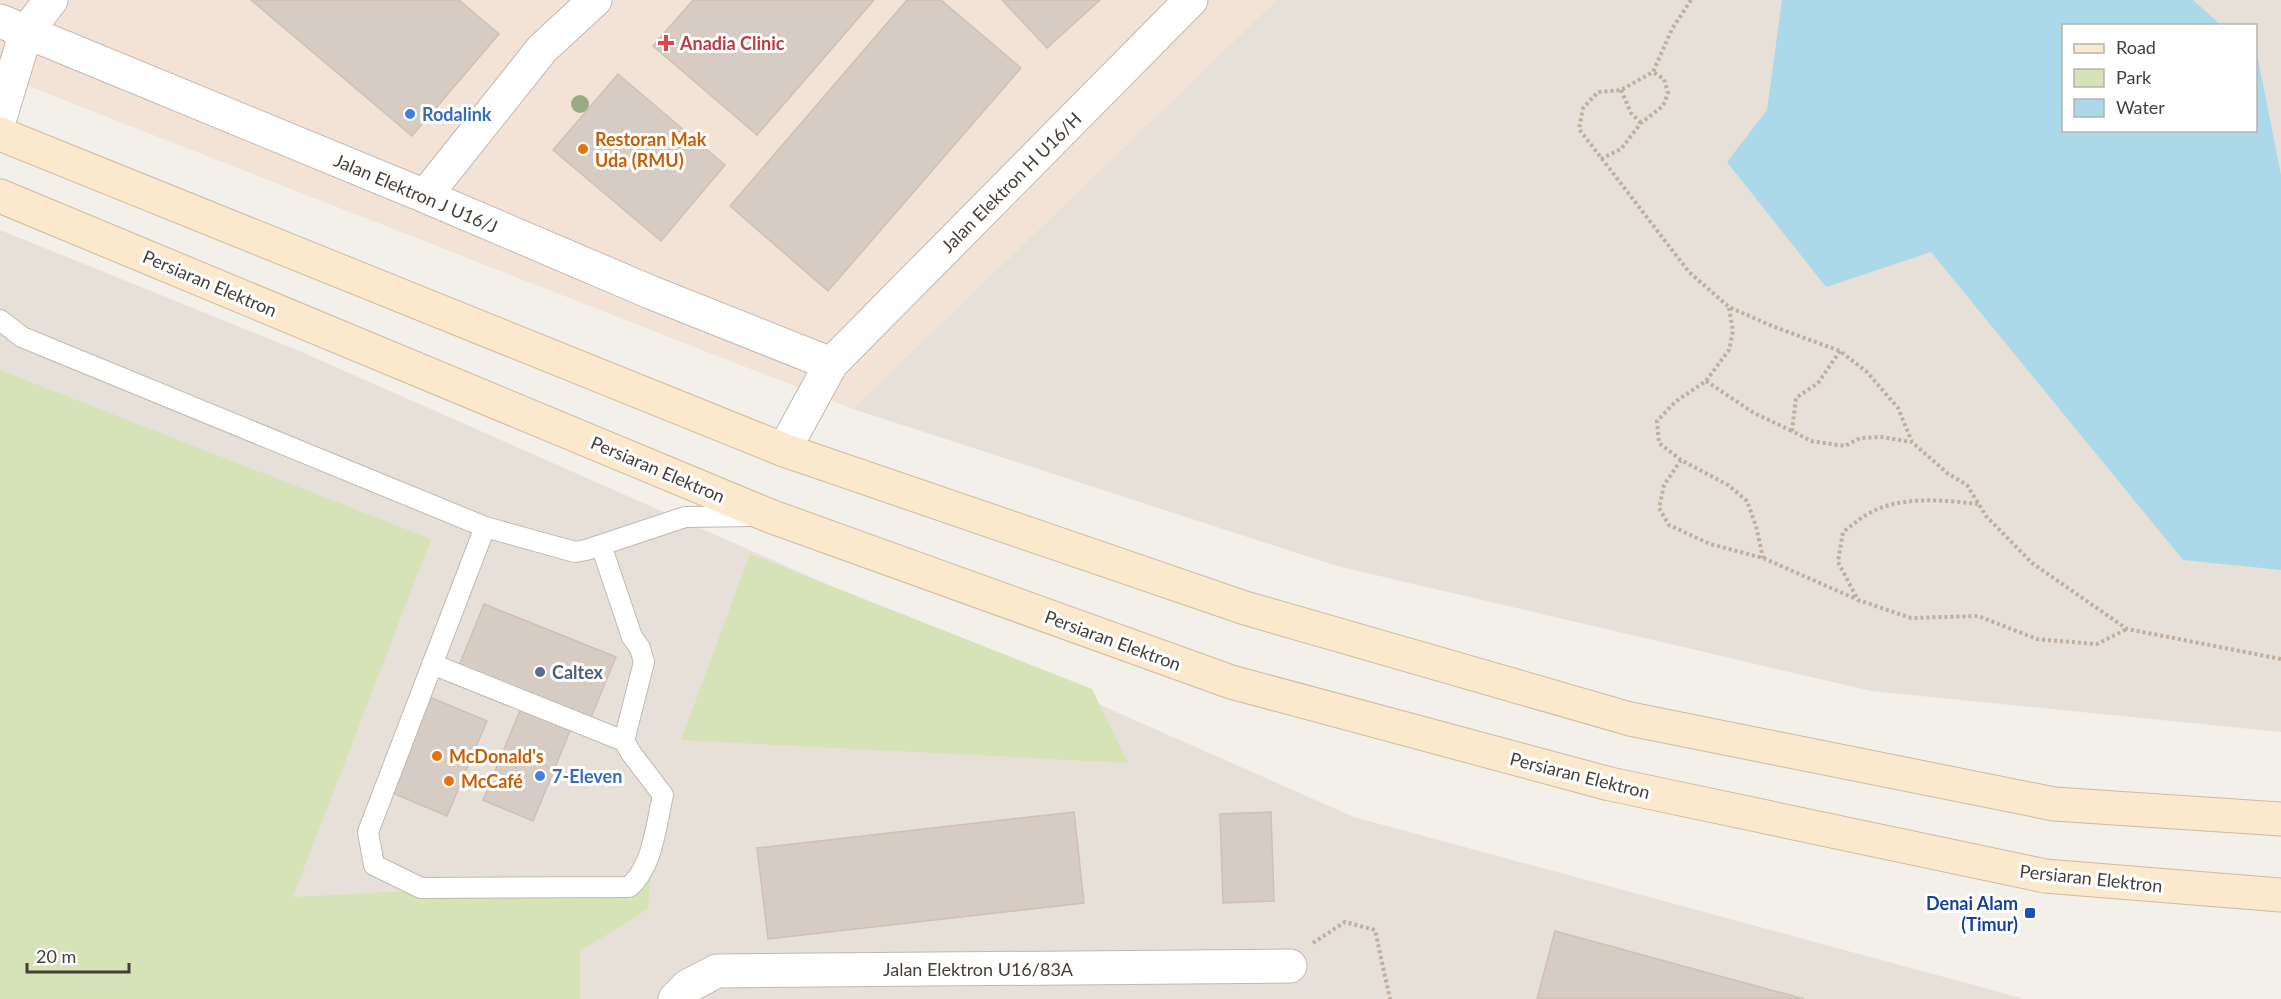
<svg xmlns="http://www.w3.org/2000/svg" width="2281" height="999" font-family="Lato,sans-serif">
<rect width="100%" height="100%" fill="#f3efe9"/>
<path fill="#e7e0d8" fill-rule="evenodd" d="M0 0H2281V732L1871 691 1337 566 853 409ZM2064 26H2256V130H2064Z
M0 230 297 350 1354 817 2025 999H0Z"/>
<path fill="#f3e3d7" d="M0 0H1277L853 409 0 75Z"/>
<path fill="#d5e3b6" d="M0 370 431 539 293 897 650 879 648 909 580 951V999H0Z
M750 554 1092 689 1128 763 681 740Z"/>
<path fill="#acd9ea" d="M1782 0H2193L2221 25 2064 26V130H2256V57L2258 59 2281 175V570L2183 560 1931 252 1826 287 1727 162 1767 110Z"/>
<path fill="#d7ccc3" stroke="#cec0b4" stroke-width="1.5" d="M251 0H459L499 34 412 136Z
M693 0H874L757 135 653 46Z
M907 0H941L1021 68 828 291 730 206Z
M1002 0H1100L1047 48Z
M618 74 725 165 661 241 553 150Z
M484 604 616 657 587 727 456 673Z
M427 696 487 721 447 816 388 791Z
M524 701 574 721 533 821 483 800Z
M1074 812 1084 903 768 939 757 848Z
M1271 812 1274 901 1223 903 1220 814Z
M1555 931 1804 999H1537Z"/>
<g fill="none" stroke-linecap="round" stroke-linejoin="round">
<defs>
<path id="service" d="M0 320 22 337 485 527 575 552 586 550 685 517 752 516
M485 527 368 832 374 865 421 888 629 887C653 867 656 825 663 795L631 753 624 741 644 662 640 648 632 637 601 545
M432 664 624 741"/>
<path id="minor" d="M0 21 425 196 650 292 831 364
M0 118 26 32 51 0
M425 196 542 49 595 0
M784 450 831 364 1191 0
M675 999 688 986 717 971 1290 966"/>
<path id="secondary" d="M0 134 784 450 1245 608 1630 719 2054 804 2281 819
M0 196 770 516 1231 682 1610 784 2045 876 2281 895"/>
</defs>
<use href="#service" stroke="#c1b8b0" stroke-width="22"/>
<use href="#minor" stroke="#c1b8b0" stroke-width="35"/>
<use href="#secondary" stroke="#cebb9d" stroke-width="35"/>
<path stroke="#beaf9f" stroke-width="4" stroke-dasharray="3 3" stroke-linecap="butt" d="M1691 0 1672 29 1653 72 1621 90 1598 92 1583 108 1579 129 1689 272 1729 307 1772 326 1840 351 1867 372 1898 408 1912 442 1947 473 1967 485 1986 516 2032 563 2127 629 2281 659
M1621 90 1631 113 1641 123
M1601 159 1621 149 1641 123 1663 106 1668 93 1664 79 1653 72
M1729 308 1733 331 1729 350 1706 381 1675 402 1657 421 1659 443 1681 460 1728 485 1747 501 1756 526 1763 558
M1840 351 1818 383 1796 398 1792 431 1811 441 1845 446 1860 438 1882 437 1912 442
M1706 381 1754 413 1792 431
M1681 460 1664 485 1659 508 1669 525 1710 544 1763 558 1856 599
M1978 504C1942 500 1899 495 1866 515 1858 520 1851 526 1843 532L1838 562 1858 600 1911 618 1978 616 2037 639 2097 644 2127 629
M1313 943 1345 922 1375 930 1390 999"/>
<use href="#service" stroke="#fff" stroke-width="20"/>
<use href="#minor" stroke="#fff" stroke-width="33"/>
<use href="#secondary" stroke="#fae9cd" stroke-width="33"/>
</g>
<circle fill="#9aab84" cx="580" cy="104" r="9"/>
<path fill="#e0444e" stroke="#fff" stroke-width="2" d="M663 34h6v6h6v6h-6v6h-6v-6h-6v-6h6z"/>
<g fill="#3f7fe0" stroke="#fff" stroke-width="2">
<circle cx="410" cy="114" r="6"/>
<circle cx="540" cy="776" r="6"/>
</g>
<g fill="#e8710a" stroke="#fff" stroke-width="2">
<circle cx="583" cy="149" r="6"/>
<circle cx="437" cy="756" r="6"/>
<circle cx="449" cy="781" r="6"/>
</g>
<circle fill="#5c6f8a" stroke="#fff" stroke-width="2" cx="540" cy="672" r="6"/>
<rect fill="#1a4fb4" stroke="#fff" stroke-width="2" x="2024" y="907" width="12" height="12" rx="3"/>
<g text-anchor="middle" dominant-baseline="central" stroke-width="6" stroke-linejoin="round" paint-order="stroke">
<g font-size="18" font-weight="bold" fill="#be3a42" stroke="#fff" text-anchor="start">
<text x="680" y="43">Anadia Clinic</text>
</g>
<g font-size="18" font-weight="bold" fill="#366cbe" stroke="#fff" text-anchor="start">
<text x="422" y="114">Rodalink</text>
<text x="552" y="776">7-Eleven</text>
</g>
<g font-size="18" font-weight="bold" fill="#c56008" stroke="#fff" text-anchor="start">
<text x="595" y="139">Restoran Mak<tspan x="595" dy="21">Uda (RMU)</tspan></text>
<text x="449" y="756">McDonald's</text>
<text x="461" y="781">McCafé</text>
</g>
<g font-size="18" fill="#463f38" stroke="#fff">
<text transform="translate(1011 182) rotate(-45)">Jalan Elektron H U16/H</text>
<text transform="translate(416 193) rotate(23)">Jalan Elektron J U16/J</text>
<text transform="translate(210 283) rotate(23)">Persiaran Elektron</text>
<text transform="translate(658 469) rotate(23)">Persiaran Elektron</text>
<text transform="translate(1113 640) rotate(20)">Persiaran Elektron</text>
<text transform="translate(1580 775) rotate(14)">Persiaran Elektron</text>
<text transform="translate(2091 878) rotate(6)">Persiaran Elektron</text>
<text x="978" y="969">Jalan Elektron U16/83A</text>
</g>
<g font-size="18" font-weight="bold" fill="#4e5e75" stroke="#fff" text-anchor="start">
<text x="552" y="672">Caltex</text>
</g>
<g font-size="18" font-weight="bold" fill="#164399" stroke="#fff" text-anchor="end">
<text x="2018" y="903">Denai Alam<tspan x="2018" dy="21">(Timur)</tspan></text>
</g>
</g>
<rect x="2062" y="24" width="195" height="108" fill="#ffffff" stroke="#b5b2af" stroke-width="1.5"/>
<rect x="2074" y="44" width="30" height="9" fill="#fae9cd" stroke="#b5b2af" stroke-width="1.5"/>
<text x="2116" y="54" font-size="18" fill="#463f38">Road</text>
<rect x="2074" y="69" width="30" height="18" fill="#d5e3b6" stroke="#b5b2af" stroke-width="1.5"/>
<text x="2116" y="84" font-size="18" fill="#463f38">Park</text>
<rect x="2074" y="99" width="30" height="18" fill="#acd9ea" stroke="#b5b2af" stroke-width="1.5"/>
<text x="2116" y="114" font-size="18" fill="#463f38">Water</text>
<path d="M27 963v9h102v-9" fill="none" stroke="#463f38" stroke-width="3"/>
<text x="36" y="963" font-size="18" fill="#463f38" stroke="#ffffff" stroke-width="4.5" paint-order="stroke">20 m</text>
</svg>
